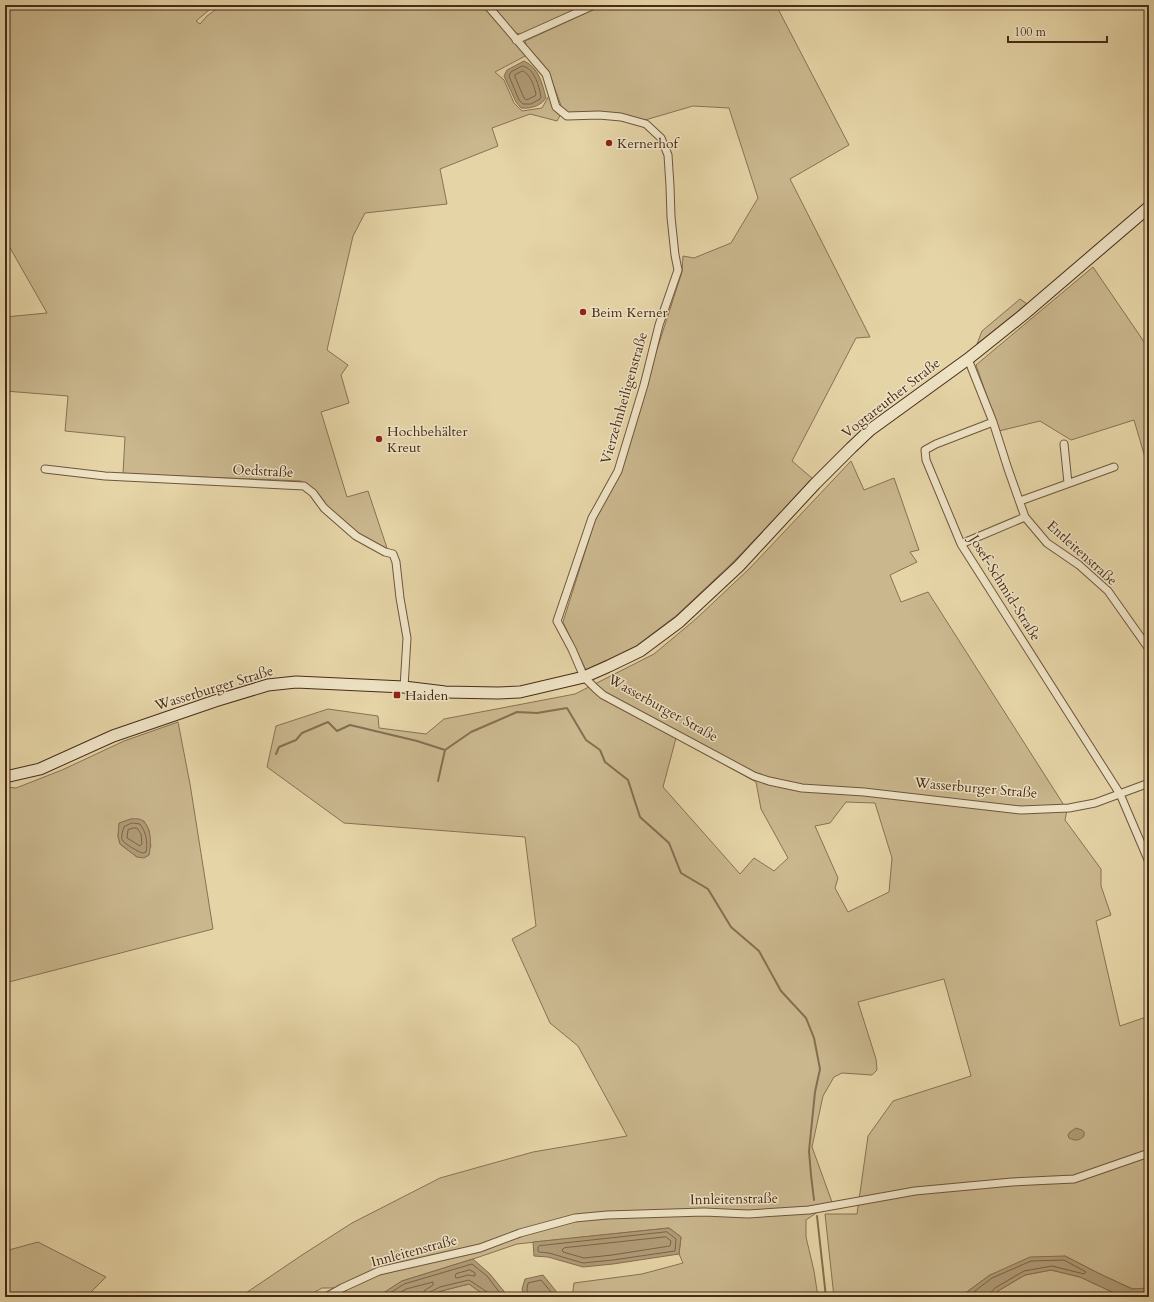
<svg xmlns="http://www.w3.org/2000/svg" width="1154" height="1302" font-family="Cardo,serif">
<rect width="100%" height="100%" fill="#e5d4a6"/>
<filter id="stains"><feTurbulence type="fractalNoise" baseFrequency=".005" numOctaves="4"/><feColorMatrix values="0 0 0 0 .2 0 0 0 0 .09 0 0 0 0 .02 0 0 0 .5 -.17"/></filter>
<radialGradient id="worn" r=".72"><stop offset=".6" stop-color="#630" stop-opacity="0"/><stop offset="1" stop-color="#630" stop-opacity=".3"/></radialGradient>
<path fill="#cab78e" stroke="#897154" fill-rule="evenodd" d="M5 5H215L196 21 200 24 207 16 222 5H483L493 18 527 55 495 72 504 80 514 103 522 111 542 108 550 94 561 114 557 121 530 114 492 128 498 146 440 169 447 204 365 213 353 236 327 350 348 365 341 375 349 403 321 412 347 497 368 491 388 551 358 534 324 506 314 491 301 481 123 474 125 437 65 431 68 396 5 391V317L47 313 5 239Z
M490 5H587L521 34C510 34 497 13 490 5Z
M604 5H776L849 145 790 179 870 337 856 338 792 461 813 479 734 561 677 615 636 646 586 670 563 622 595 520 621 472 650 371 682 272 683 256 694 258 731 243 758 198 729 108 693 106 645 120 622 116 569 114 563 111 551 78 542 63 527 47 525 41Z
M1093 267 1149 349V471L1134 420 1071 440 1040 421 999 431 976 365Z
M1020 299 1027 304 977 344 982 331Z
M851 461 864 490 894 478 919 550 910 552 917 562 890 575 901 602 928 592 1067 810 1065 820 1101 869V886L1111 915 1096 921 1120 1026 1149 1016V1288L1133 1289 1100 1274 1065 1256 990 1275 960 1297H834L825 1214H857L868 1136 893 1101 971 1076 944 979 858 1002 876 1059 877 1070 872 1075 842 1073 834 1077 823 1096 812 1147 832 1202 806 1220V1237L814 1271 818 1297H572L574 1283 642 1274 683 1263 679 1254 681 1237 669 1228 517 1244 473 1259 402 1281 377 1297H333L338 1292 336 1288H322L306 1297H240L302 1255 352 1223 440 1178 533 1152 627 1136 578 1046 550 1023 512 939 536 926 525 837 344 823 267 767 276 726 328 709 378 716 379 728 426 734 444 719 575 694 654 654 697 618 750 568ZM676 738 756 782 761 809 788 858 774 871 754 858 740 874 663 787ZM846 802 875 803 892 858 889 892 848 912 835 888 838 878 815 826 830 823Z
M178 722 190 784 213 929 5 983V787L16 788 62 770 124 741ZM131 819 144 821 149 831 151 847 137 857 120 844 118 836 120 823Z
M38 1242 106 1277 86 1297H5V1251Z
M1051 1270 1080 1277 1123 1297H991L998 1291 1025 1275Z
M469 1284 487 1297H429L441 1291Z"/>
<path fill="#b09b76" stroke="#866e51" d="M524 61C539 68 542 83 546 98 541 106 530 109 521 108L516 102 504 76 507 70Z
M131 819C135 819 140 818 143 821 152 828 151 845 149 855L144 858 137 857 120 844 118 836 119 823Z
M1076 1128 1082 1130 1084 1132V1136C1079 1141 1075 1141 1069 1138L1068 1135 1070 1132Z
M669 1228 681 1237 679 1254 613 1264 583 1267 548 1257 534 1256 533 1242Z
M1065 1256 1100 1274 1132 1289 1149 1288V1297H1123L1080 1277 1051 1270 1025 1275 998 1291 991 1297H960L990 1275 1030 1257Z
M473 1259 490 1274 507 1295 506 1297H487L469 1284 441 1291 429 1297H377L402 1281Z
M543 1275 556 1291V1297H524L522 1289 525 1279Z"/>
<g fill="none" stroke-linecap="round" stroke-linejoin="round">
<path stroke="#7c6348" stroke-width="1" d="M523 66C535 69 539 86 541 97L540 99 531 104H523L519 100 509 76 511 72Z
M523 71C531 75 534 86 536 94L535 96 526 100 524 98 515 77V75Z
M132 823 140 824C146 832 148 842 146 852L143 853C140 853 125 844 123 841 120 837 123 831 124 827Z
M133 828H137L141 834 142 844 140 846 127 838 128 830Z
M667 1232 676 1239 675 1251 613 1260 583 1263 549 1253 539 1252 538 1251V1247L539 1246Z
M666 1237 671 1241 670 1246 612 1255 584 1258 563 1252 562 1250 564 1248Z
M470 1270 475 1273V1276L468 1275 457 1278 455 1277 456 1274Z
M384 1297 404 1284 472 1264 487 1276 503 1297
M393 1297 406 1289 433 1282V1285L424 1291 423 1297
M428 1297 430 1292 440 1287 469 1280 487 1292 489 1297
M528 1297 527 1289 528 1283 541 1280 552 1293V1297
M967 1297 992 1278 1031 1261 1064 1260 1086 1272 1084 1274 1052 1266 1024 1271 995 1288 990 1293 989 1297"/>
<path stroke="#866e51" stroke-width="2" d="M276 754 279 747 296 740 302 733 328 722 337 731 350 725 417 741 445 750 471 732 517 712 537 713 567 708 586 740 600 750 605 762 628 780 640 817 669 843 681 873 708 889 731 927 759 951 781 991 806 1018 814 1038 820 1069 815 1092 809 1151 811 1175 814 1200
M438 781 445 750
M817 1216 826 1297"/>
<defs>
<path id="street" d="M487 5 546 74 556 107 567 116 599 115 621 117 646 124 661 138 668 155 670 186 671 217 675 255 678 270 659 325 644 385 618 471 592 518 557 621 572 649 584 677 596 689 603 695 754 776 769 781 802 788 864 792 1021 810 1069 808 1095 803 1149 783
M516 40 594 5
M968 359 993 422 1008 469 1025 517 1047 543 1079 565 1108 591 1149 649
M993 422 936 444 925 450 926 460 961 544 1120 794 1149 862
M1064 444 1068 483
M45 469 105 476 304 486 313 493 324 508 356 536 385 552 393 554 396 562 400 598 407 638 404 687
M1020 501 1114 467
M961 544 1025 517
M326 1297 342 1288 379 1271 480 1248 520 1233 575 1218 607 1215 704 1212 748 1214 809 1210 915 1191 1012 1182 1074 1179 1149 1153"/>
<path id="secondary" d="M5 777 40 769 113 736 215 701 268 685 296 682 404 687 445 692 498 693 520 692 584 677 609 666 640 651 679 622 739 566 815 484 851 448 870 430 968 359 1023 315 1149 207"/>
</defs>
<use href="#street" stroke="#6f553c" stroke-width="9"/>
<use href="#secondary" stroke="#482b19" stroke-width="13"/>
<use href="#street" stroke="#eee3c5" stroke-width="7"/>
<use href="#secondary" stroke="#eee3c5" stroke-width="11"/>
</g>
<g fill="#8f2418" stroke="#eee3c5" stroke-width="1.5">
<circle cx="609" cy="143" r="4"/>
<circle cx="583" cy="312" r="4"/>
<circle cx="379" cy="439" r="4"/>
<rect x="393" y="691" width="8" height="8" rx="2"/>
</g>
<g text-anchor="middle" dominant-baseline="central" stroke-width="3" stroke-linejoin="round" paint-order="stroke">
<g font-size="14" fill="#482b19" stroke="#eee3c5" text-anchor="start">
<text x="617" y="143">Kernerhof</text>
<text x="591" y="312">Beim Kerner</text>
<text x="387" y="431">Hochbehälter<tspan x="387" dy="16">Kreut</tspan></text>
<text x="405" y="695">Haiden</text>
</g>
<g font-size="14" fill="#482b19" stroke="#eee3c5">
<text transform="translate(624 398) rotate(-74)">Vierzehnheiligenstraße</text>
<text transform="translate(891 398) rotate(-38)">Vogtareuther Straße</text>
<text transform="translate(263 471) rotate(3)">Oedstraße</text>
<text transform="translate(1082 553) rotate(42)">Entleitenstraße</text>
<text transform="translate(1005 588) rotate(58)">Josef-Schmid-Straße</text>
<text transform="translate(214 688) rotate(-17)">Wasserburger Straße</text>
<text transform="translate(663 708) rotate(29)">Wasserburger Straße</text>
<text transform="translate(976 788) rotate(5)">Wasserburger Straße</text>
<text transform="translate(734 1199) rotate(-1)">Innleitenstraße</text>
<text transform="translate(414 1251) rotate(-15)">Innleitenstraße</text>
</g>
</g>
<rect width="1154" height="1302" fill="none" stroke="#e5d4a6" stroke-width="20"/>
<rect x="6" y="6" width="1142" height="1290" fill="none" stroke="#482b19" stroke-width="2"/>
<rect x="10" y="10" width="1134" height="1282" fill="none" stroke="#482b19"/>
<path d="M1008 36v6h99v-6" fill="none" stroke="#482b19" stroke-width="2"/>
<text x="1014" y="36" font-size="12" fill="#482b19" stroke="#eee3c5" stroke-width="3" paint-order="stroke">100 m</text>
<rect width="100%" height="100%" filter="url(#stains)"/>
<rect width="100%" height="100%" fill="url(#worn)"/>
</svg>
